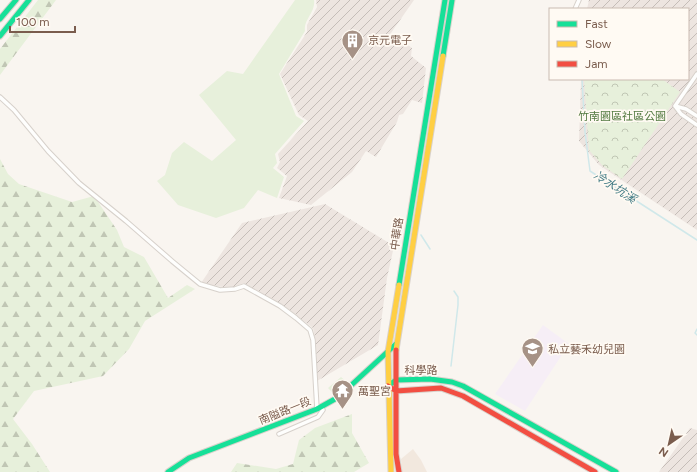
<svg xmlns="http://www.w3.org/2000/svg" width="697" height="472" font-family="Figtree,'Noto Sans TC',sans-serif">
<defs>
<pattern id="industrial-furrows" width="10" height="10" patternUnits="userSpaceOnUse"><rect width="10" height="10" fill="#ede5e0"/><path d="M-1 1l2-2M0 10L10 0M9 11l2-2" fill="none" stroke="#c5bdb8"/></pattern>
<pattern id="forest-firs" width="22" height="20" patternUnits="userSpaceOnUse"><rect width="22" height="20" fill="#e7f0db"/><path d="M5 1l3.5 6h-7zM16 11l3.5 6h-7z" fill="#c0c6b4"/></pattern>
<pattern id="park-crowns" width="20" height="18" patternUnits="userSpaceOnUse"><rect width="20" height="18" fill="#e7f0db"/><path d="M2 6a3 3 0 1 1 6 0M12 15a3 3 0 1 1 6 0" fill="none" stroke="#c0c6b4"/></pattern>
</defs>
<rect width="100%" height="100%" fill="#f9f5f0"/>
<path fill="#f2e8de" d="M413 449 421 460 427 472H402L401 459Z"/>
<path fill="url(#industrial-furrows)" d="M316 0H414L391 33 412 48 411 56 426 68 422 103 412 100 403 114 399 115 397 122 376 157 366 151 352 172 311 205 279 198 287 176 277 168 280 162 278 154 308 121 299 115 280 74 307 32V25L317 7Z
M589 0H697V230L599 165 579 141 581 79H688V9H587Z
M325 204 394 246 387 278 378 345 317 381 316 343 313 328 285 307 244 283 234 287H222L201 283 242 223Z
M690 428 697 430V472H659Z"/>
<path fill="#f6eef6" d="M543 325 569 344 525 411 495 394Z"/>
<path fill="#e7f0db" d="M295 0H314C316 12 303 20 305 31L279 74 296 116 304 121 275 154 277 163 273 168 284 177 277 198 258 190 244 208 216 218 178 205 157 181 165 175 172 153 184 142 212 161 236 140 199 95 227 71 243 74Z
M341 377 348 383 335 395 328 388Z"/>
<path fill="url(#forest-firs)" d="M38 0H56L0 75V49Z
M0 159 8 174 19 184 72 202 94 196 117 230 124 247 144 257 168 298 187 285 195 289 145 321 129 349 103 376 34 391 13 419 32 444 50 472H0Z
M352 414V433L369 463 354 472H231L237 463 276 469 293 464 299 440 315 428Z"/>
<path fill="url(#park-crowns)" d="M584 79H662L680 92 622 179 602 165 589 150Z"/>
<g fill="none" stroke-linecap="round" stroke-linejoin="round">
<path stroke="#d0e8ea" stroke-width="1.5" d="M582 79 585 132 590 171 697 240
M421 235 430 249
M697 329 695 333 697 335
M451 366 458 305V297L454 291"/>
<defs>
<path id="street" d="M575 9 579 0
M0 97 14 110 48 151 79 183 126 221 172 261 200 284 220 290 235 289 244 286 280 306 296 318 310 330 313 340 317 409
M675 106 697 74
M675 106 681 114 697 125
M675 106 686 109 697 116
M279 434 318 417 323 410 321 407"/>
<path id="fast" d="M0 19 16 0
M0 36 29 0
M443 56 452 0
M399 285 445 0
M388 386 396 380 430 379 452 382 463 386 616 472
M168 472 189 458 317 409 335 399 346 390 396 344"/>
<path id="slow" d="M396 350 443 56
M391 472 388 352 399 285"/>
<path id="jam" d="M396 350V454L399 472
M388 386 396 391 441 388 463 396 595 472"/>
</defs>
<use href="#street" stroke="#d7d1cb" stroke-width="5.5"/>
<use href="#fast" stroke="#d9d2cb" stroke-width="7"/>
<use href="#slow" stroke="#d9d2cb" stroke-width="7"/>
<use href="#jam" stroke="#d9d2cb" stroke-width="7"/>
<use href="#street" stroke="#fefefd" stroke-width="3.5"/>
<use href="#fast" stroke="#16e098" stroke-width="5"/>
<use href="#slow" stroke="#ffcf43" stroke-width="5"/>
<use href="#jam" stroke="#f24e42" stroke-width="5"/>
</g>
<defs>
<symbol id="building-pin" viewBox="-11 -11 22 30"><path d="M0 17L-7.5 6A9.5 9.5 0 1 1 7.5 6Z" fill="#a69286" stroke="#fffaf3"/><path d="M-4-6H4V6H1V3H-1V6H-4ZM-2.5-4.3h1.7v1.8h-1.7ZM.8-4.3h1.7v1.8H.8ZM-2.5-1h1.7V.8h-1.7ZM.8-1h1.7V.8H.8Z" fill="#fff"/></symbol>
<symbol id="school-pin" viewBox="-11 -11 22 30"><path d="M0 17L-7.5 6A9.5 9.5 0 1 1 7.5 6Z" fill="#a69286" stroke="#fffaf3"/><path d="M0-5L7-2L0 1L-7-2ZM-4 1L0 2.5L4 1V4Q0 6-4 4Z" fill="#fff"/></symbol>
<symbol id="temple-pin" viewBox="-11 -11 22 30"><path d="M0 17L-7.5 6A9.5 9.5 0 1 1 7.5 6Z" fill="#a69286" stroke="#fffaf3"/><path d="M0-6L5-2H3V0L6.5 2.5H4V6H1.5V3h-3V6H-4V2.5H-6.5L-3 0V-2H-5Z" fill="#fff"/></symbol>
</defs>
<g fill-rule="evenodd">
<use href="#building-pin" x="340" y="28" width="25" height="34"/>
<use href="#school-pin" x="520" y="336" width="25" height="34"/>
<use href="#temple-pin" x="330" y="378" width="25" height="34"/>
</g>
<g text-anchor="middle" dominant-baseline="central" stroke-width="3.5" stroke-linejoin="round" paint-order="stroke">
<g font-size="11" fill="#7a5c4d" stroke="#fffaf3" text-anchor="start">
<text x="368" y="40">京元電子</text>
<text x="548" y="349">私立藝禾幼兒園</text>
<text x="358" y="391">萬聖宮</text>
</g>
<g font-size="11" fill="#537a41" stroke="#fffaf3">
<text x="622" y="116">竹南園區社區公園</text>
</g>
<g font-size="11" fill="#7a5c4d" stroke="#fffaf3">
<text transform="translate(397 234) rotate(-81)">中華路</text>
<text x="421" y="370">科學路</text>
<text transform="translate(285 411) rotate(-22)">南隘路一段</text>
</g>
<g font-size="12" font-style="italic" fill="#437c86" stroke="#fffaf3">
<text transform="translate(615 187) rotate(34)">冷水坑溪</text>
</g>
</g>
<rect x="549" y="8" width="140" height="72" fill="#fffaf3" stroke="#cabbb1"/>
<rect x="557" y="21" width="20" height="6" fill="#16e098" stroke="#cabbb1"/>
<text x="585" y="28" font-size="12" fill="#7a5c4d">Fast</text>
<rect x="557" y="41" width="20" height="6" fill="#ffcf43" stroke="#cabbb1"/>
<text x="585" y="48" font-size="12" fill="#7a5c4d">Slow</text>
<rect x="557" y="61" width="20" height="6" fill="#f24e42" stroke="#cabbb1"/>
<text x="585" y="68" font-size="12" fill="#7a5c4d">Jam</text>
<g transform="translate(669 444) rotate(214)" stroke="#fffaf3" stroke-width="3" paint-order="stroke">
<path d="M0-3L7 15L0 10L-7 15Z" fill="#7a5c4d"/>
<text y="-6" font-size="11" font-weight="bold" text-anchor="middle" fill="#7a5c4d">N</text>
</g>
<path d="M10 26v6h65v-6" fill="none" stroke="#7a5c4d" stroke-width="2"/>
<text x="16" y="26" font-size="12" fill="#7a5c4d" stroke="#fffaf3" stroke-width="3" paint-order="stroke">100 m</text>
</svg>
